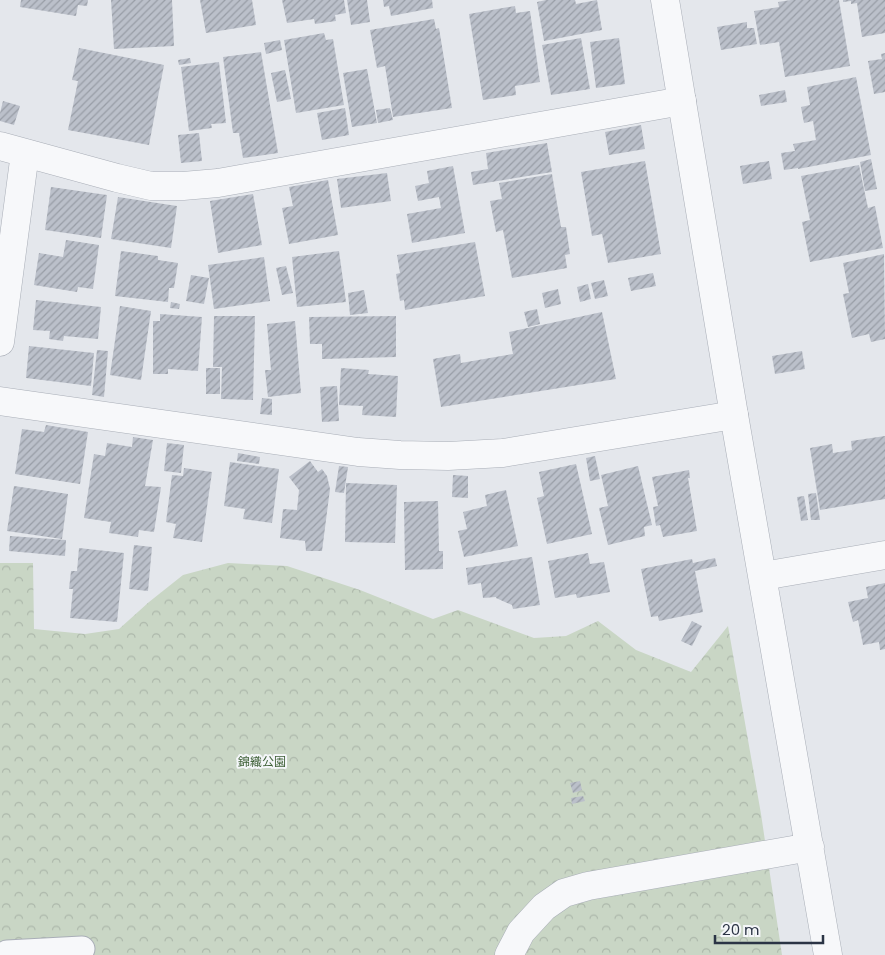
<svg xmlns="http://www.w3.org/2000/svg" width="885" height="955" font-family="Poppins,'Noto Sans JP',sans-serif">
<defs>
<pattern id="park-crowns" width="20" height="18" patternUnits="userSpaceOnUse" patternTransform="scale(1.25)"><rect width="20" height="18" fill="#c9d6c5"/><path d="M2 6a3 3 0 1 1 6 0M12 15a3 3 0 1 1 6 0" fill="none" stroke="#adb8ab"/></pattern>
<pattern id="building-hatch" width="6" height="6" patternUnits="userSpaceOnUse" patternTransform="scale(1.25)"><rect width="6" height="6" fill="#bbc0ca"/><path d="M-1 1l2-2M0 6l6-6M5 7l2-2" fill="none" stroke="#989da6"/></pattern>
</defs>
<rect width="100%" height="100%" fill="#e4e7ec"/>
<path fill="url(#park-crowns)" d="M0 563H33L34 629 85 634 119 629 149 602 183 575 228 563 287 566 360 590 433 619 458 610 534 638 566 636 598 621 636 650 691 672 728 626 761 814 782 955H0Z"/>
<path fill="url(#building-hatch)" d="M21 0H88L87 6 78 5 76 16 20 7Z
M111 0H172L174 46 114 49Z
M200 0H252L256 25 206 33Z
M282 0H344L346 13 335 15 336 21 315 24 314 19 287 23Z
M347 0H367L370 22 351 25Z
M383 0H432L433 8 391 16 389 6 384 7Z
M546 0H575L576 4 597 0 602 30 544 41 537 2Z
M791 0H839L850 66 785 77 779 42 760 45 754 11 779 7 778 2Z
M843 0H885V33L862 37 857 3 851 4V1L843 2Z
M515 6 516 13 530 11 540 82 515 86 516 95 483 100 469 14Z
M434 19 436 29 439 28 452 108 393 117 385 66 377 68 370 30Z
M747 22V28H754L757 44 721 50 717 27Z
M324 33 326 40 333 39 344 105 296 113 284 40Z
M581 38 590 89 551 95 542 45Z
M619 38 625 84 596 88 590 42Z
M280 40 282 50 266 54 264 43Z
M79 48 164 65 149 145 68 130 78 81 72 80Z
M261 52 278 153 243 158 239 133H233L223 57Z
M885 53V92L874 94 868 61 882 59 881 54Z
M190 58 191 63 179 65 178 60Z
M219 62 226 123 211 124 212 128 189 131 181 67Z
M367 69 377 123 352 127 343 73Z
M285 70 291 99 277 102 271 73Z
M856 77 871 155 798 169V168L784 170 781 153 795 151 793 144 816 140 813 121 804 123 801 107 810 105 807 87Z
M785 90 787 102 761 106 759 95Z
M3 101 20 106 14 125 0 121V113Z
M345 108 349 135 322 140 317 113Z
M390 108 393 120 378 123 376 110Z
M641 125 645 149 609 155 605 132Z
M199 133 202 161 181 163 178 135Z
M547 143 552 172 473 185 471 172 488 169 486 153Z
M871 159 877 189 865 191 860 162Z
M645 161 661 254 608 263 602 234 592 236 581 172Z
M769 161 772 179 743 184 740 166Z
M859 165 868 208 875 206 883 248 810 262 802 222 810 220 801 176Z
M453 166 465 233 412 243 407 214 441 208 439 197 418 201 415 186 429 183 427 171Z
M387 173 391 201 341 208 337 179Z
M552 174 561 227H566L570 254 565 255 567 268 512 278 503 230 496 232 490 201 502 199 499 183Z
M328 180 338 235 289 244 282 208 293 206 289 187Z
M51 187 107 195 101 238 45 230Z
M253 194 262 245 218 253 210 201Z
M118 197 177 206 171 248 111 239Z
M66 240 99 245 93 289 78 287 77 292 34 285 39 253 63 257Z
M475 242 485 296 405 310 404 300 400 301 396 274 400 273 397 255Z
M121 251 158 256V260L178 263 174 288H169L168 302 115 296Z
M339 251 346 302 297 307 292 257Z
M884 254 885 339 871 342 869 334 852 338 843 294 849 293 843 263Z
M264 257 270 301 214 309 208 265Z
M286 266 293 293 282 295 276 268Z
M653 273 656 286 631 291 628 278Z
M191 275 209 278 204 304 186 301Z
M604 280 608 296 595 299 591 283Z
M588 284 591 299 580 302 577 287Z
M558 289 561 304 545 308 542 293Z
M364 290 368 313 350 315 348 293Z
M36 300 101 307 98 339 64 336 63 341 49 339 50 331 33 330Z
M171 302 180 304 179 309 170 308Z
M120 306 151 311 141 380 110 375Z
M537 309 540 324 528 327 524 312Z
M602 312 616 379 441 407 433 359 460 354 461 363 513 354 509 332Z
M160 314 202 317 198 371 168 369V374H153V321H160Z
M214 316H255L253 400 221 399 222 367H213Z
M396 316V357L322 359V344H310L309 317Z
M295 321 301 393 268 397 265 370H271L267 324Z
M29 346 94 353 91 386 26 378Z
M97 350 108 351 104 397 92 395Z
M802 351 805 369 775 374 772 356Z
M206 368H220V394H206Z
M341 368 369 370 368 374 398 376 396 417 362 415 363 406 339 405Z
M337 386 339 421 322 422 320 387Z
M262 398 272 399V415L260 414Z
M46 425 88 432 80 484 15 474 22 429 44 432Z
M885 436V499L820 510 810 448 832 444 833 453 852 450 851 441Z
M133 437 153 440 145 486 161 487 154 532 139 530 138 537 109 533 111 522 84 518 94 454 105 456 107 443 132 447Z
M167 443 184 445 181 473 164 471Z
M238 453 260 457 259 464 237 461Z
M595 456 600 479 590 481 586 458Z
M310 461 318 472 322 469 327 476 330 489 322 551H306L305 541 280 538 283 509 297 510 299 490 289 477Z
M230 462 279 469 272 523 243 519 245 509 224 506Z
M576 464 592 534 547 544 537 498 544 496 539 472Z
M339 466 348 467 344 493 335 492Z
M638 466 652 525 644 527 645 536 608 545 599 508 608 506 601 475Z
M184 468 212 472 202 542 173 538 176 524 166 522 172 475 183 476Z
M689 470 690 478H688L697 531 663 537 660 525 656 526 653 507 658 506 652 477Z
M453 475 468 476V498L452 497Z
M346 483 397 485 395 543 345 542Z
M14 486 68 494 62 539 7 531Z
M506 490 518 546 464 557 458 531 467 529 463 512 487 506 485 495Z
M816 493 820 520H811L808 494Z
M804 496 808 520 801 521 797 497Z
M438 501 439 551H443V569L405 570 404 502Z
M10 536 66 540 65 556 9 551Z
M134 545 152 547 148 591 129 589Z
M79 548 124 553 117 622 70 618 73 589H69L71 571H77Z
M588 553 590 564 604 562 610 592 577 598 576 594 555 598 548 561Z
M532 557 540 605 513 609 512 605 496 598V597L483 598 481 583 468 585 466 568Z
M715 558 717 566 695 571 703 612 659 621 658 616 651 617 641 569 692 559 693 563Z
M885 583V649L880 650 879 642 863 645 858 620 853 622 848 602 868 598 866 587Z
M692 621 702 626 692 646 681 641Z
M580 781 582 790 573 793 570 783Z
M583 796 585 801 572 804 571 798Z"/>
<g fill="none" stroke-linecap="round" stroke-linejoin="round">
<defs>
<path id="pedestrian" d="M5 955 7 953 82 949"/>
<path id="minor" d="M0 146 117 178 151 186H183L218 183 682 101
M0 342 25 153
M0 401 358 452 400 455 448 456 503 453 734 415
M763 576 885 555"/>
<path id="tertiary" d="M665 0 734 415 828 955
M509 955 521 932 544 907 564 893 588 886 810 847"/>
</defs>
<use href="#pedestrian" stroke="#a9aeb7" stroke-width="27"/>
<use href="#minor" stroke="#a9aeb7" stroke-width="29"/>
<use href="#tertiary" stroke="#a9aeb7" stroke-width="29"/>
<use href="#pedestrian" stroke="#f7f8fa" stroke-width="25"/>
<use href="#minor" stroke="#f7f8fa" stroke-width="28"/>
<use href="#tertiary" stroke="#f7f8fa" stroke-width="28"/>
</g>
<g text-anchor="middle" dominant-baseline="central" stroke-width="4" stroke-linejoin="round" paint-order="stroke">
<g font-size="12" fill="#3f6138" stroke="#f4f6f9">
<text x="262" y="761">錦織公園</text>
</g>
</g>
<path d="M715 935v8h108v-8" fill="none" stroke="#2b3445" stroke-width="2.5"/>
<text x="722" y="935" font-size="15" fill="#2b3445" stroke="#f4f6f9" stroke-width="4" paint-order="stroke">20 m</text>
</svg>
